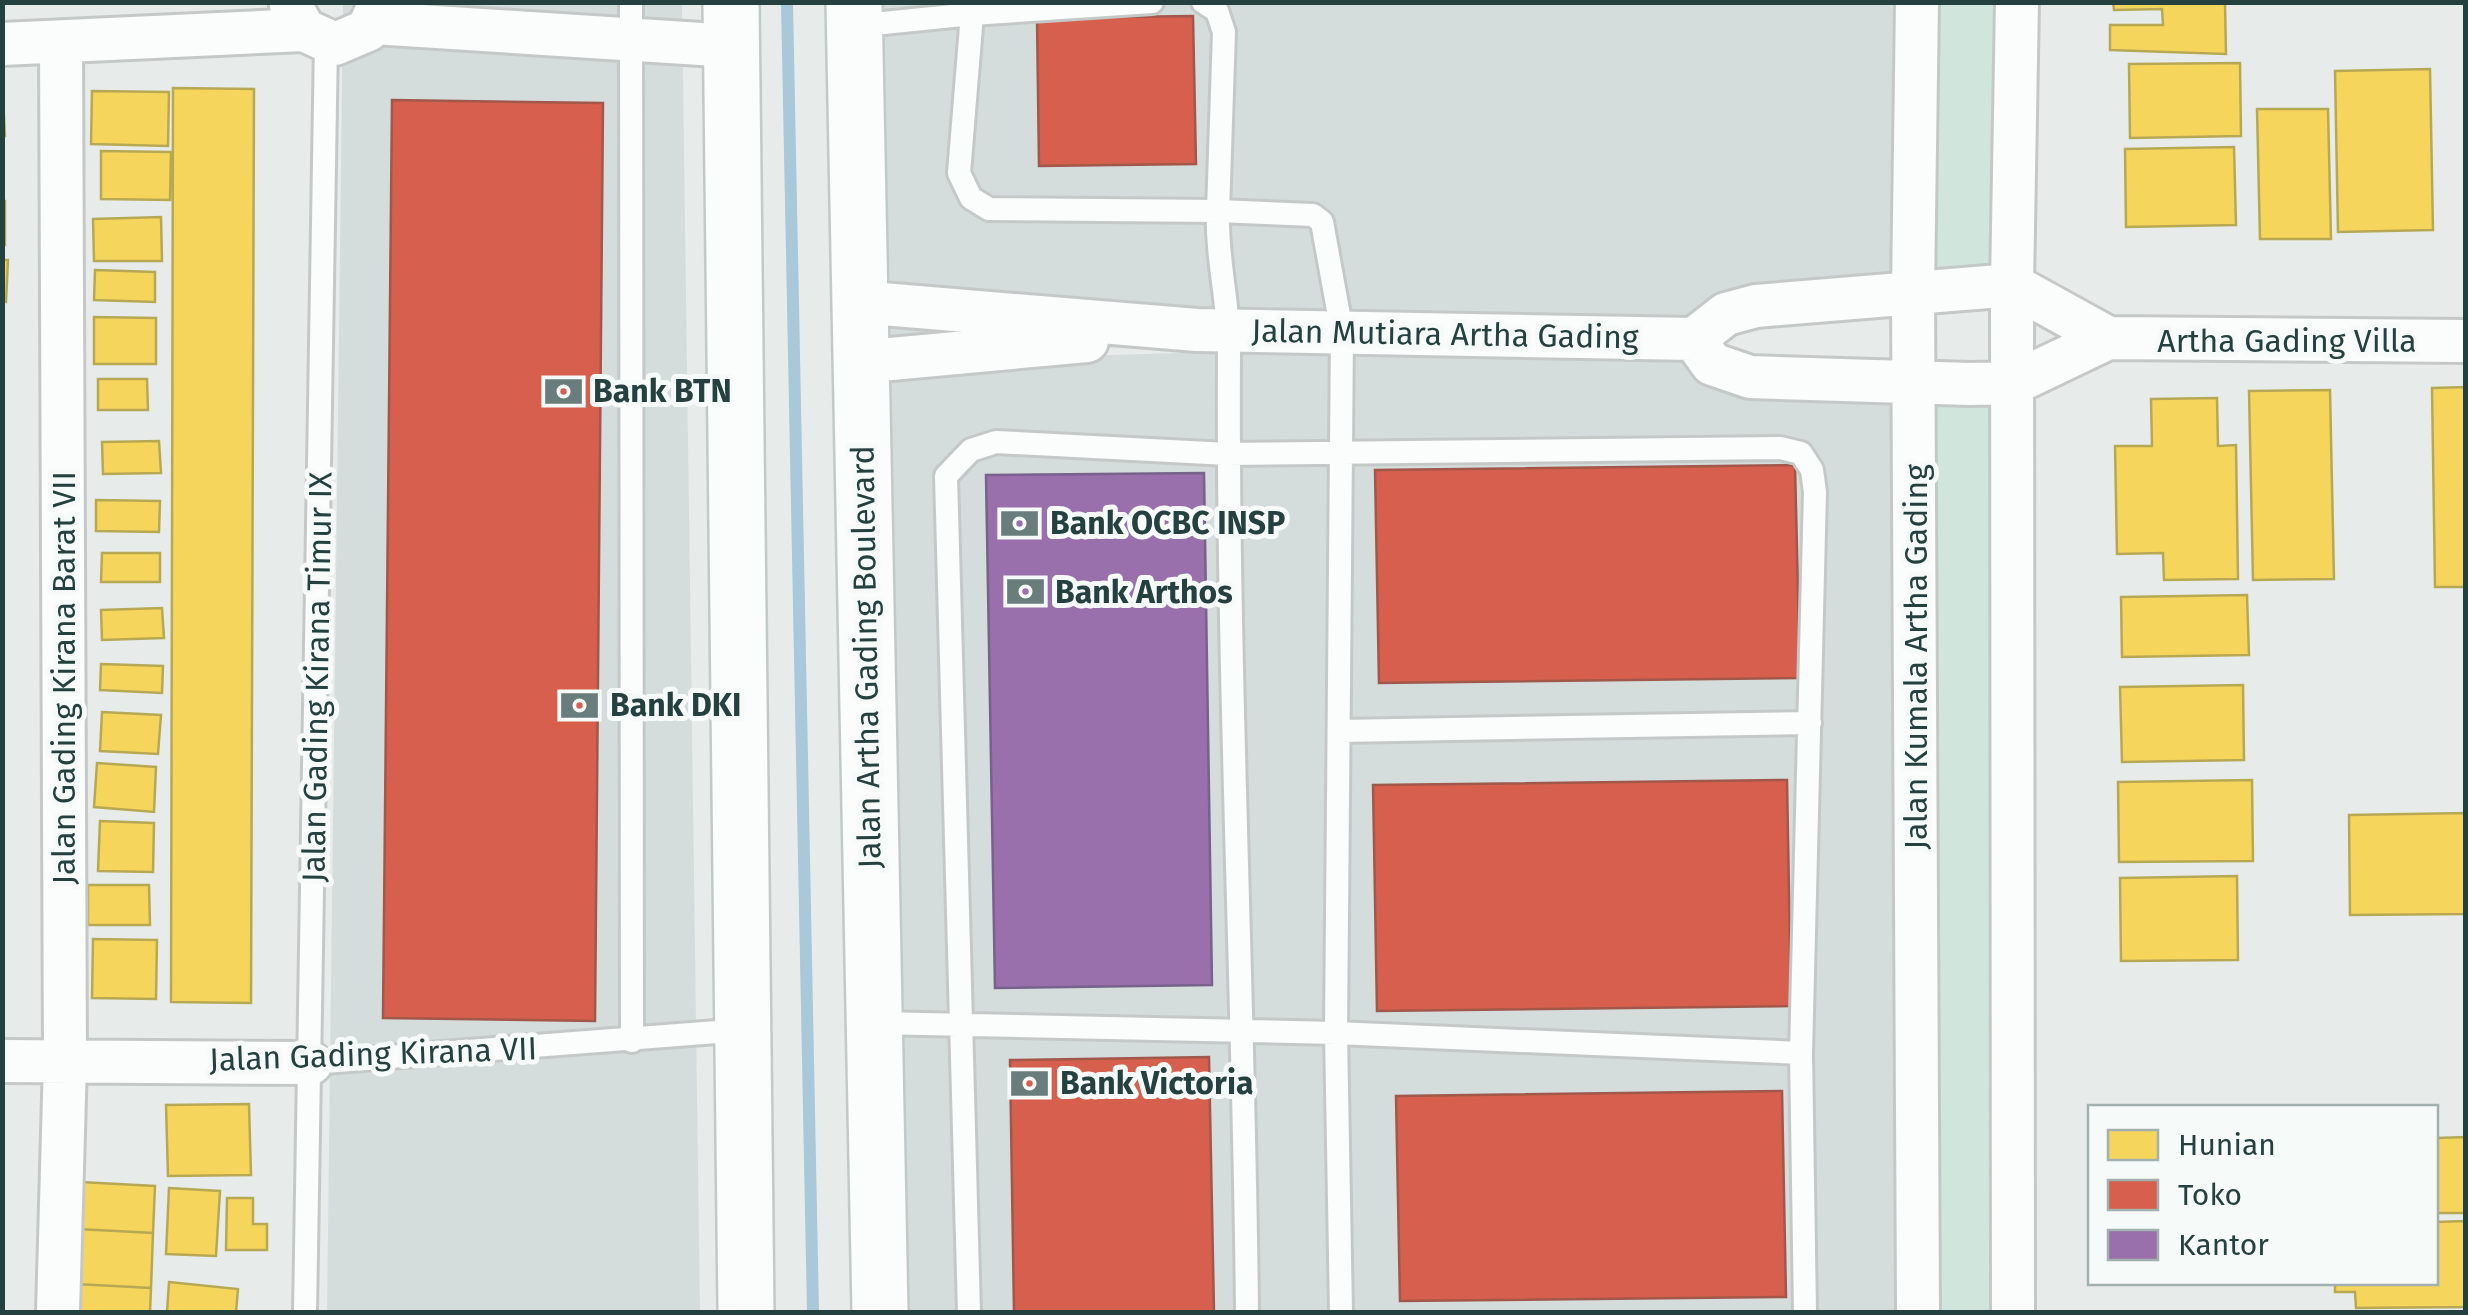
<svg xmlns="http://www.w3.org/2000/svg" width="2468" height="1315" font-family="'Fira Sans',sans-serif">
<rect width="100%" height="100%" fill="#e7eceb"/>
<path fill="#d5dddc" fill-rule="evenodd" d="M343 3H682L700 1312H327Z
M852 3H1915L1913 291 1726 314 1712 364 1915 382 1912 1312H880ZM1230 330 1661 340 884 361Z"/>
<path fill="#d0e5dc" d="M1915 3H2017L2012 285 1913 291Z
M2022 379 2017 1312H1914L1915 382Z"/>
<path fill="#f6d55c" stroke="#b7a954" stroke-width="2.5" d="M2113 2H2225L2226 54 2110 50V25H2163L2162 9 2114 10Z
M2240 63 2241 136 2130 138 2129 64Z
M2430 69 2433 230 2338 232 2335 71Z
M2 78 5 136H2Z
M173 88 254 89 251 1003 171 1002Z
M92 91 169 92 168 146 91 144Z
M2257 109H2328L2331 239H2260Z
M2234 147 2236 225 2126 227 2125 149Z
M101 151 171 152 170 200 101 199Z
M2 201H5V245H2Z
M161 217 162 261H94L93 219Z
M2 260H8L6 302 2 301Z
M95 270 155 272V302L94 300Z
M94 317 156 318V364H94Z
M98 379H147L148 410H98Z
M2466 387V587H2435L2432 388Z
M2330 390 2334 579 2253 580 2249 391Z
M2217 398 2218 446 2236 445 2238 579 2164 580 2163 553 2117 554 2115 446H2152L2151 399Z
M159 441 161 473 103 474 102 442Z
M96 500 160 501 159 532 96 531Z
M102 553H160V582H101Z
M2247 595 2249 655 2122 657 2121 597Z
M162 608 164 638 102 640 101 610Z
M101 664 163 666 162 693 100 690Z
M2243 685 2244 760 2122 762 2120 687Z
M102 712 161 715 158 754 100 751Z
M97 763 156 767 154 812 94 807Z
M2252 780 2253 861 2119 862 2118 782Z
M2466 813V914L2350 915 2349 815Z
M100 821 154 823 153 872 98 871Z
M2237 876 2238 960 2121 961 2120 878Z
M88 885H149L150 925H88Z
M93 939 157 940 156 999 92 998Z
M249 1104 251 1175 168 1176 166 1105Z
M2466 1137V1213H2436V1138Z
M80 1182 155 1186 153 1233 78 1229Z
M169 1188 220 1191 216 1256 166 1254Z
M227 1198H253V1224H267V1250H226Z
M2466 1221V1307L2356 1308 2355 1292H2335V1282H2436V1222Z
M78 1229 153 1233 151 1288 76 1284Z
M169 1282 238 1289 236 1312H167Z
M76 1284 151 1288 150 1312H75Z"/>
<path fill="#d6604d" stroke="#a15749" stroke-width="2.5" d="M1193 16 1196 164 1039 166 1037 18Z
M392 100 603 103 595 1021 383 1018Z
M1795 465 1800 678 1379 683 1375 470Z
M1787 780 1791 1006 1377 1011 1373 785Z
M1209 1057 1214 1312H1014L1010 1060Z
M1782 1091 1786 1297 1400 1301 1396 1096Z"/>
<path fill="#9970ab" stroke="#76628b" stroke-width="2.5" d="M1204 473 1212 985 995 988 986 475Z"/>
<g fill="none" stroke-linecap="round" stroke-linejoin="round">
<path stroke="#a9c8da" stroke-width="12" d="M787 2 813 1312"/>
<defs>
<path id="lane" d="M631 2 632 1041
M1203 2 1217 11 1224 32 1218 211 1313 215 1322 222 1342 332 1336 1033 1341 1312
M972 14 1152 2
M854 26 972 14 959 173 971 198 989 209 1218 211C1216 259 1230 307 1229 355 1227 674 1244 993 1247 1312
M1339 731 1810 723
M875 1023 1336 1033 1801 1053
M311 1063 743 1030
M305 1312 326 42
M969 1312 946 476 971 450 996 442 1228 454 1780 448 1801 453 1812 470 1815 492 1801 1053 1805 1312"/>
<path id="street" d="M1917 2 1913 291 1918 1312
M291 6 304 30 335 44 368 30 380 2
M374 23 732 46
M2 44 304 30
M858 302 1197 330 1694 339 1726 314 1756 306 2012 285 2108 338 2466 341
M1694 339 1712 364 1750 377 1970 384 2014 383 2108 338
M858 362 1087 341
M2 1061 311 1063
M58 1312 65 1061 61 43
M2013 1312 2012 285 2017 2"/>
<path id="secondary" d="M731 2 746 1312
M854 2 880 1312"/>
</defs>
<use href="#lane" stroke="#c4c9c8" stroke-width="28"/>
<use href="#street" stroke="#c4c9c8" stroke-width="48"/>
<use href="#secondary" stroke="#c2cac9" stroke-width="60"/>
<use href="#lane" stroke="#fbfcfc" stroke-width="22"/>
<use href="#street" stroke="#fbfcfc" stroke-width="42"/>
<use href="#secondary" stroke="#fbfcfc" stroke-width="55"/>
</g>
<defs>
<symbol id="bank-bare" viewBox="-9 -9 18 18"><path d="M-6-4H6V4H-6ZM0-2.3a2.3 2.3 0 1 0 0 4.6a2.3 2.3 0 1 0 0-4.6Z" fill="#687d7c" stroke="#f6faf9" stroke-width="2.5" paint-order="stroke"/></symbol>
</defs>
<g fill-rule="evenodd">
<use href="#bank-bare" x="536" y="364" width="55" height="55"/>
<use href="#bank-bare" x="992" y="496" width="55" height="55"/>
<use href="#bank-bare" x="998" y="564" width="55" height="55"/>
<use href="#bank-bare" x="552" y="678" width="55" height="55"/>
<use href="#bank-bare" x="1002" y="1056" width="55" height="55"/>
</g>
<g text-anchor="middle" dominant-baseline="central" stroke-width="10" stroke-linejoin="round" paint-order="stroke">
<g font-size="32" fill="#244140" stroke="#f6faf9">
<text transform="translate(1445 334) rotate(1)">Jalan Mutiara Artha Gading</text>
<text x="2287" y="341">Artha Gading Villa</text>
<text transform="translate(866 657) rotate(-91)">Jalan Artha Gading Boulevard</text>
<text transform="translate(1916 657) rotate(-90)">Jalan Kumala Artha Gading</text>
<text transform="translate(317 677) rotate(-89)">Jalan Gading Kirana Timur IX</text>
<text transform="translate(64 678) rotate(-90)">Jalan Gading Kirana Barat VII</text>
<text transform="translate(373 1054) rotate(-2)">Jalan Gading Kirana VII</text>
</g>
<g font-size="32" font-weight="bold" fill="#244140" stroke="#f6faf9" text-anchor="start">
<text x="593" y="391">Bank BTN</text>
<text x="1050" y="523">Bank OCBC INSP</text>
<text x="1055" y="592">Bank Arthos</text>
<text x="610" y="705">Bank DKI</text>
<text x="1060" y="1083">Bank Victoria</text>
</g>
</g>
<rect width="2468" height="1315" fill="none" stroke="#244140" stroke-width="10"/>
<rect x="2088" y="1105" width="350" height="180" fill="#f6faf9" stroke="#a2b0af" stroke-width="2.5"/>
<rect x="2108" y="1130" width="50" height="30" fill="#f6d55c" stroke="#a2b0af" stroke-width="2.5"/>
<text x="2178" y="1155" font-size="30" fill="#244140">Hunian</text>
<rect x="2108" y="1180" width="50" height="30" fill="#d6604d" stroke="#a2b0af" stroke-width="2.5"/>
<text x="2178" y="1205" font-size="30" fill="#244140">Toko</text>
<rect x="2108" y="1230" width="50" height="30" fill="#9970ab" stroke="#a2b0af" stroke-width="2.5"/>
<text x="2178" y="1255" font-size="30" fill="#244140">Kantor</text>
</svg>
